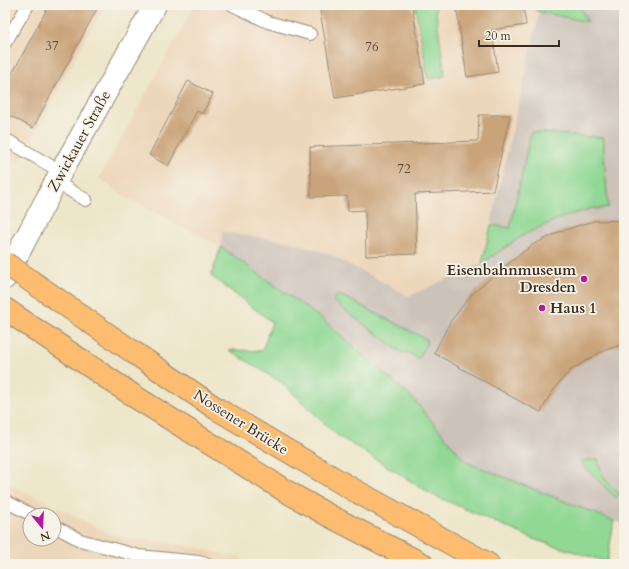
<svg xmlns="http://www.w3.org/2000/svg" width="629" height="569" font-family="Cardo,serif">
<rect width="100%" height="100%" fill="#f7f3e8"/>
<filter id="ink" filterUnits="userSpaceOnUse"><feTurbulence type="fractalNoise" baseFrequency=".025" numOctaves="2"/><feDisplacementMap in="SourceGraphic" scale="8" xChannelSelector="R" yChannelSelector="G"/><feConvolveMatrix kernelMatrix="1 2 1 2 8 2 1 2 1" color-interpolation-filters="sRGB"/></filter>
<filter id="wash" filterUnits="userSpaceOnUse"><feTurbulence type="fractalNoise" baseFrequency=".012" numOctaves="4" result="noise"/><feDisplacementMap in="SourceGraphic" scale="16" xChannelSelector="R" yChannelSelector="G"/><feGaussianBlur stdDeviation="0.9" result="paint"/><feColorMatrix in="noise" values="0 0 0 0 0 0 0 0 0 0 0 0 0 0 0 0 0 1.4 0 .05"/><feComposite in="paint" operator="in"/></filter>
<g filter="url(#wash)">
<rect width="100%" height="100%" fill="#ede6c9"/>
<path fill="#edd7bb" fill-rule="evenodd" d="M5 5H104L20 161 5 151Z
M195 5H541L482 263 409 296 329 254 222 232 221 247 124 196 99 178Z
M5 482 113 535 193 547 242 558 239 564H5ZM30 515H54V539H30Z"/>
<path fill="#ccc2b9" d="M541 5H624V524L614 521 466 462 414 400 322 319 221 247 222 232 291 242 329 254 409 296 482 263Z"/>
<path fill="#90d894" stroke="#668159" d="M415 5H435L445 76 428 79Z
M537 5H579L588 22 536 11Z
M531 132 604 138V155L608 207 597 209 593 208 560 218 525 234 482 263 491 225 510 228Z
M221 247 322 319 414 400 466 462 614 521 607 562 536 540 433 495 337 435 282 383 229 350 262 351 272 322 211 276Z
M338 294 428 340 419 359 407 352 402 353 333 301Z
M598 459C600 473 607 485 619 493L616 498 582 464 581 461Z"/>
<g id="blocks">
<path fill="#c9a379" d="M49 5H99L33 128 5 113V87Z
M319 5H412L425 84 335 98Z
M456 5H523L526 25 492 30 498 72 467 77Z
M188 81 213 94 202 114 197 111 168 166 149 155Z
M479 115H510L493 191 415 194 417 254 366 256 365 210 348 211 347 196 311 197 310 147 478 141Z
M624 220V345L617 346 599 353 571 370 558 384 549 397 541 412 521 402 434 353 450 322 471 295 500 270 532 245 561 231 594 221Z"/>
</g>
</g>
<g filter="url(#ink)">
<use href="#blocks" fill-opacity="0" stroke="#948874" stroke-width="1"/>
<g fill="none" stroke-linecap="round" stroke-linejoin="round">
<defs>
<path id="service" d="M233 5 268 22 310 34
M5 43 28 5
M5 139 61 172
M56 182 86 200
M5 501 32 515
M54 526 80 540 139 556 199 562 206 564"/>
<path id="minor" d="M5 278 61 172 155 5"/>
<path id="primary" d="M5 309 137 398 284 490 326 514 422 564
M136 354 217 409 352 489 488 564"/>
</defs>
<use href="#service" stroke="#948874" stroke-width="14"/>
<use href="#minor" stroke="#948874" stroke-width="24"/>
<use href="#primary" stroke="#948874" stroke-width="24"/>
<use href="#service" stroke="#fff" stroke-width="12"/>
<use href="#minor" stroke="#fff" stroke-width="22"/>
<use href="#primary" stroke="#fdbc6f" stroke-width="22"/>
<path stroke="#3b2a1e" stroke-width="3" stroke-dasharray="6 3" stroke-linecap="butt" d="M556 6V5"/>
<defs>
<path id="primary-bridge" d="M5 263 136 354"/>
</defs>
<use href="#primary-bridge" stroke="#948874" stroke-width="24" stroke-linecap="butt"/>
<use href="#primary-bridge" stroke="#fdbc6f" stroke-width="22"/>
</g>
</g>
<g fill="#b5179e" stroke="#f7f3e8" stroke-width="1.5">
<circle cx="584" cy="279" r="4"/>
<circle cx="542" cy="308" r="4"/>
</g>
<g text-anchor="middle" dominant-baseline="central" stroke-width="3.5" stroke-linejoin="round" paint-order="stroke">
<g font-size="13" fill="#5e4835">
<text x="52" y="46">37</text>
<text x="372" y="47">76</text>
<text x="404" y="169">72</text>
</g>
<g font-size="15" fill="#3b2a1e" stroke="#f7f3e8">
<text transform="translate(79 141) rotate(-61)">Zwickauer Straße</text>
<text transform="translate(241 422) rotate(32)">Nossener Brücke</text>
</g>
<g font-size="15" font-weight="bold" fill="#3b2a1e" stroke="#f7f3e8" text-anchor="end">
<text x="576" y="270">Eisenbahnmuseum<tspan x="576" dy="17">Dresden</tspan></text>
<text x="550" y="308" text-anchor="start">Haus 1</text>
</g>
</g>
<rect width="629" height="569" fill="none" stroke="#f7f3e8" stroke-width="20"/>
<g transform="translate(42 527) rotate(162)"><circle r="19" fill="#f7f3e8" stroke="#aca397"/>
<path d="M0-3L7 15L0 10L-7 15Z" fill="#b5179e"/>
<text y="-6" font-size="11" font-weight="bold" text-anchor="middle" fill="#3b2a1e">N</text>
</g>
<path d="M479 40v6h80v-6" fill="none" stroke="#3b2a1e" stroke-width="2"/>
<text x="485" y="40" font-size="12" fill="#3b2a1e" stroke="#f7f3e8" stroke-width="3" paint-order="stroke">20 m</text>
</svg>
